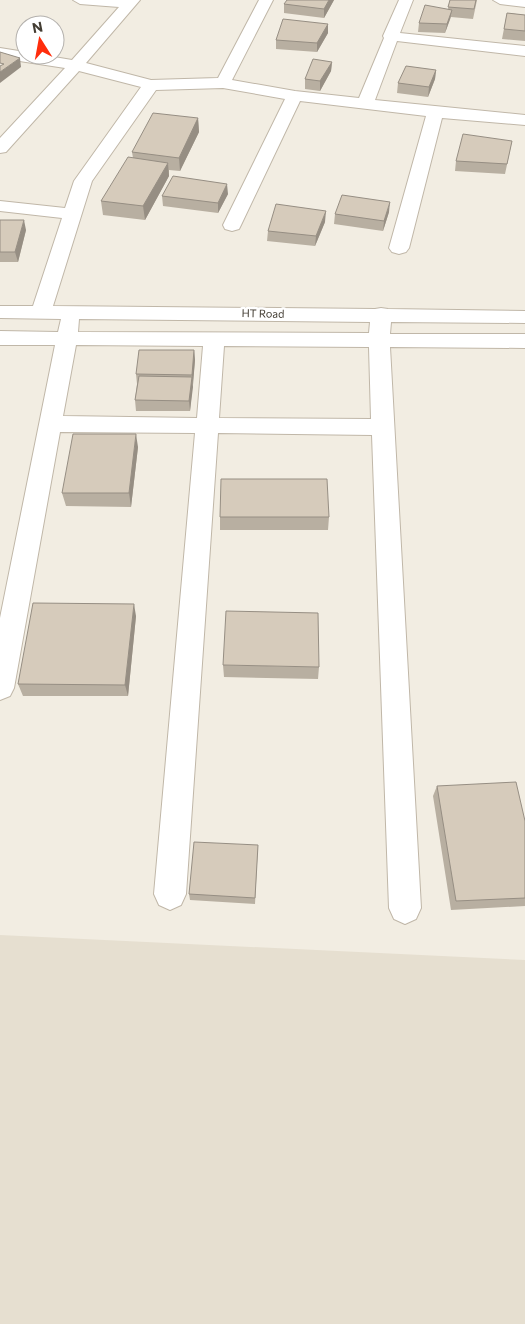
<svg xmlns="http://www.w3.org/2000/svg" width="525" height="1324" font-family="Commissioner,sans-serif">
<rect width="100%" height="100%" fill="#f2ede2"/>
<path fill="#e6dfd0" d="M0 935 525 960V1324H0Z"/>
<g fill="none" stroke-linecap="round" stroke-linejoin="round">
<defs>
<path id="minor" d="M73 0H140L86 63 151 80 218 78 259 0H273L232 80 295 91 359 98 384 38 383 36 399 0H413L400 33 525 46V56L397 41 375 100 525 115V125L442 118 409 248 406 252 399 254 392 252 389 248 426 116 300 101 241 225 239 229 232 231 225 229 223 225 285 99 223 88 156 90 92 181 53 306 375 309 381 308 388 309 525 311V323L391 322 390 334H525V348L390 347 421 908 416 919 405 924 394 919 389 908 372 435 218 433 186 894 181 905 170 910 159 905 154 894 195 433 60 432 14 688 10 696 0 700V618L55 345H0V331L58 332 61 319 0 318V306H33L62 218 0 211V201L65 208 74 181 141 87 79 71 6 152 0 153V138L65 68 0 58V48L25 52V55H42L72 60 119 7 80 4ZM79 319 370 322 369 333 78 332ZM76 345 203 346 197 418 63 416ZM224 346 369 347 371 419 219 418Z
M493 0H525V7L500 4Z"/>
</defs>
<use href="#minor" stroke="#c0b7a8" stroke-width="2"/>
<use href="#minor" fill="#fff" fill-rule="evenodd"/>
</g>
<path fill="#b8afa1" d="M334 0 324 18 284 13V4Z
M450 0H477L473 19 451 17 445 33 418 32 419 23 448 9Z
M507 13 525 15V41L502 39Z
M328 24V33L317 52 276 49V40Z
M332 62 331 71 320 91 305 89V79Z
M436 70 435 79 428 97 397 93 398 83Z
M198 118 199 132 180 171 169 170V176L145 220 103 215 101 201 133 158 132 152Z
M512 141 505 174 455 171 456 161Z
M228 194 218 213 163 206 162 196Z
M389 212 383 231 334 224 335 214Z
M0 220 26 230 18 262H0Z
M325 222 315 246 267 241 268 231Z
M194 350 195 360 190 411H136L135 400 137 384 136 374Z
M138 447 131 507 66 506 62 493Z
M220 517H329L328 530H220Z
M136 616 128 696H23L18 684Z
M223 665 319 667 318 679 224 677Z
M437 786 525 821V906L451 910 433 796Z
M258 845 255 904 190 900 189 894Z"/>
<path fill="#968e83" d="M329 0H334L324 18V9Z
M452 10 450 19 445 33 447 24Z
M328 24V33L317 52V43Z
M20 58 21 67 0 83V72Z
M332 62 331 71 320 91V81Z
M436 70 435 79 428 97 429 87Z
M198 118 199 132 180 171 179 158Z
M168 163 169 176 145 220 143 206Z
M227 184 228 194 218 213V203Z
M390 202 389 212 383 231 384 221Z
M326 211 325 222 315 246 316 236Z
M24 220 26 230 18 262 15 252Z
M194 350 195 360 193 385 192 375Z
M192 377 193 387 190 411 189 401Z
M136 434 138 447 131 507 129 493Z
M134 604 136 616 128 696 125 685Z"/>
<path fill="#d6cbbb" stroke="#968e83" d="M287 0H329L324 9 284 4Z
M450 0H476L474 9 448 7Z
M425 5 452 10 447 24 419 23Z
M507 13 525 15V31L504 29Z
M283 19 328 24 317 43 276 40Z
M0 52 20 58 0 72V66L4 64 0 63Z
M313 59 332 62 320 81 305 79Z
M406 66 436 70 429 87 398 83Z
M153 113 198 118 179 158 132 152Z
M463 134 512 141 507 164 456 161Z
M128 157 168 163 143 206 101 201Z
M173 176 227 184 218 203 162 196Z
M342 195 390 202 384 221 335 214Z
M276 204 326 211 316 236 268 231Z
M0 220H24L15 252H0Z
M139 350H194L192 375 136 374Z
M139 376 192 377 189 401 135 400Z
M73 434H136L129 493H62Z
M221 479H327L329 517H220Z
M33 603 134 604 125 685 18 684Z
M226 611 318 613 319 667 223 665Z
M516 782 525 821V898L456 901 437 786Z
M194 842 258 845 255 898 189 894Z"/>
<g text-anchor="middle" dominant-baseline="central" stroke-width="5" stroke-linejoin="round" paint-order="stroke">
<g font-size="11" fill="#433d33" stroke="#fff">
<text transform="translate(263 313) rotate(1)">HT Road</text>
</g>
</g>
<g transform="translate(40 40) rotate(349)"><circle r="24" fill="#ffffff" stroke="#b4b1ad"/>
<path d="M0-4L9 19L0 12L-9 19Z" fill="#ff2d0c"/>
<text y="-8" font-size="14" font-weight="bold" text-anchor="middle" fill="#433d33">N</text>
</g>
</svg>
